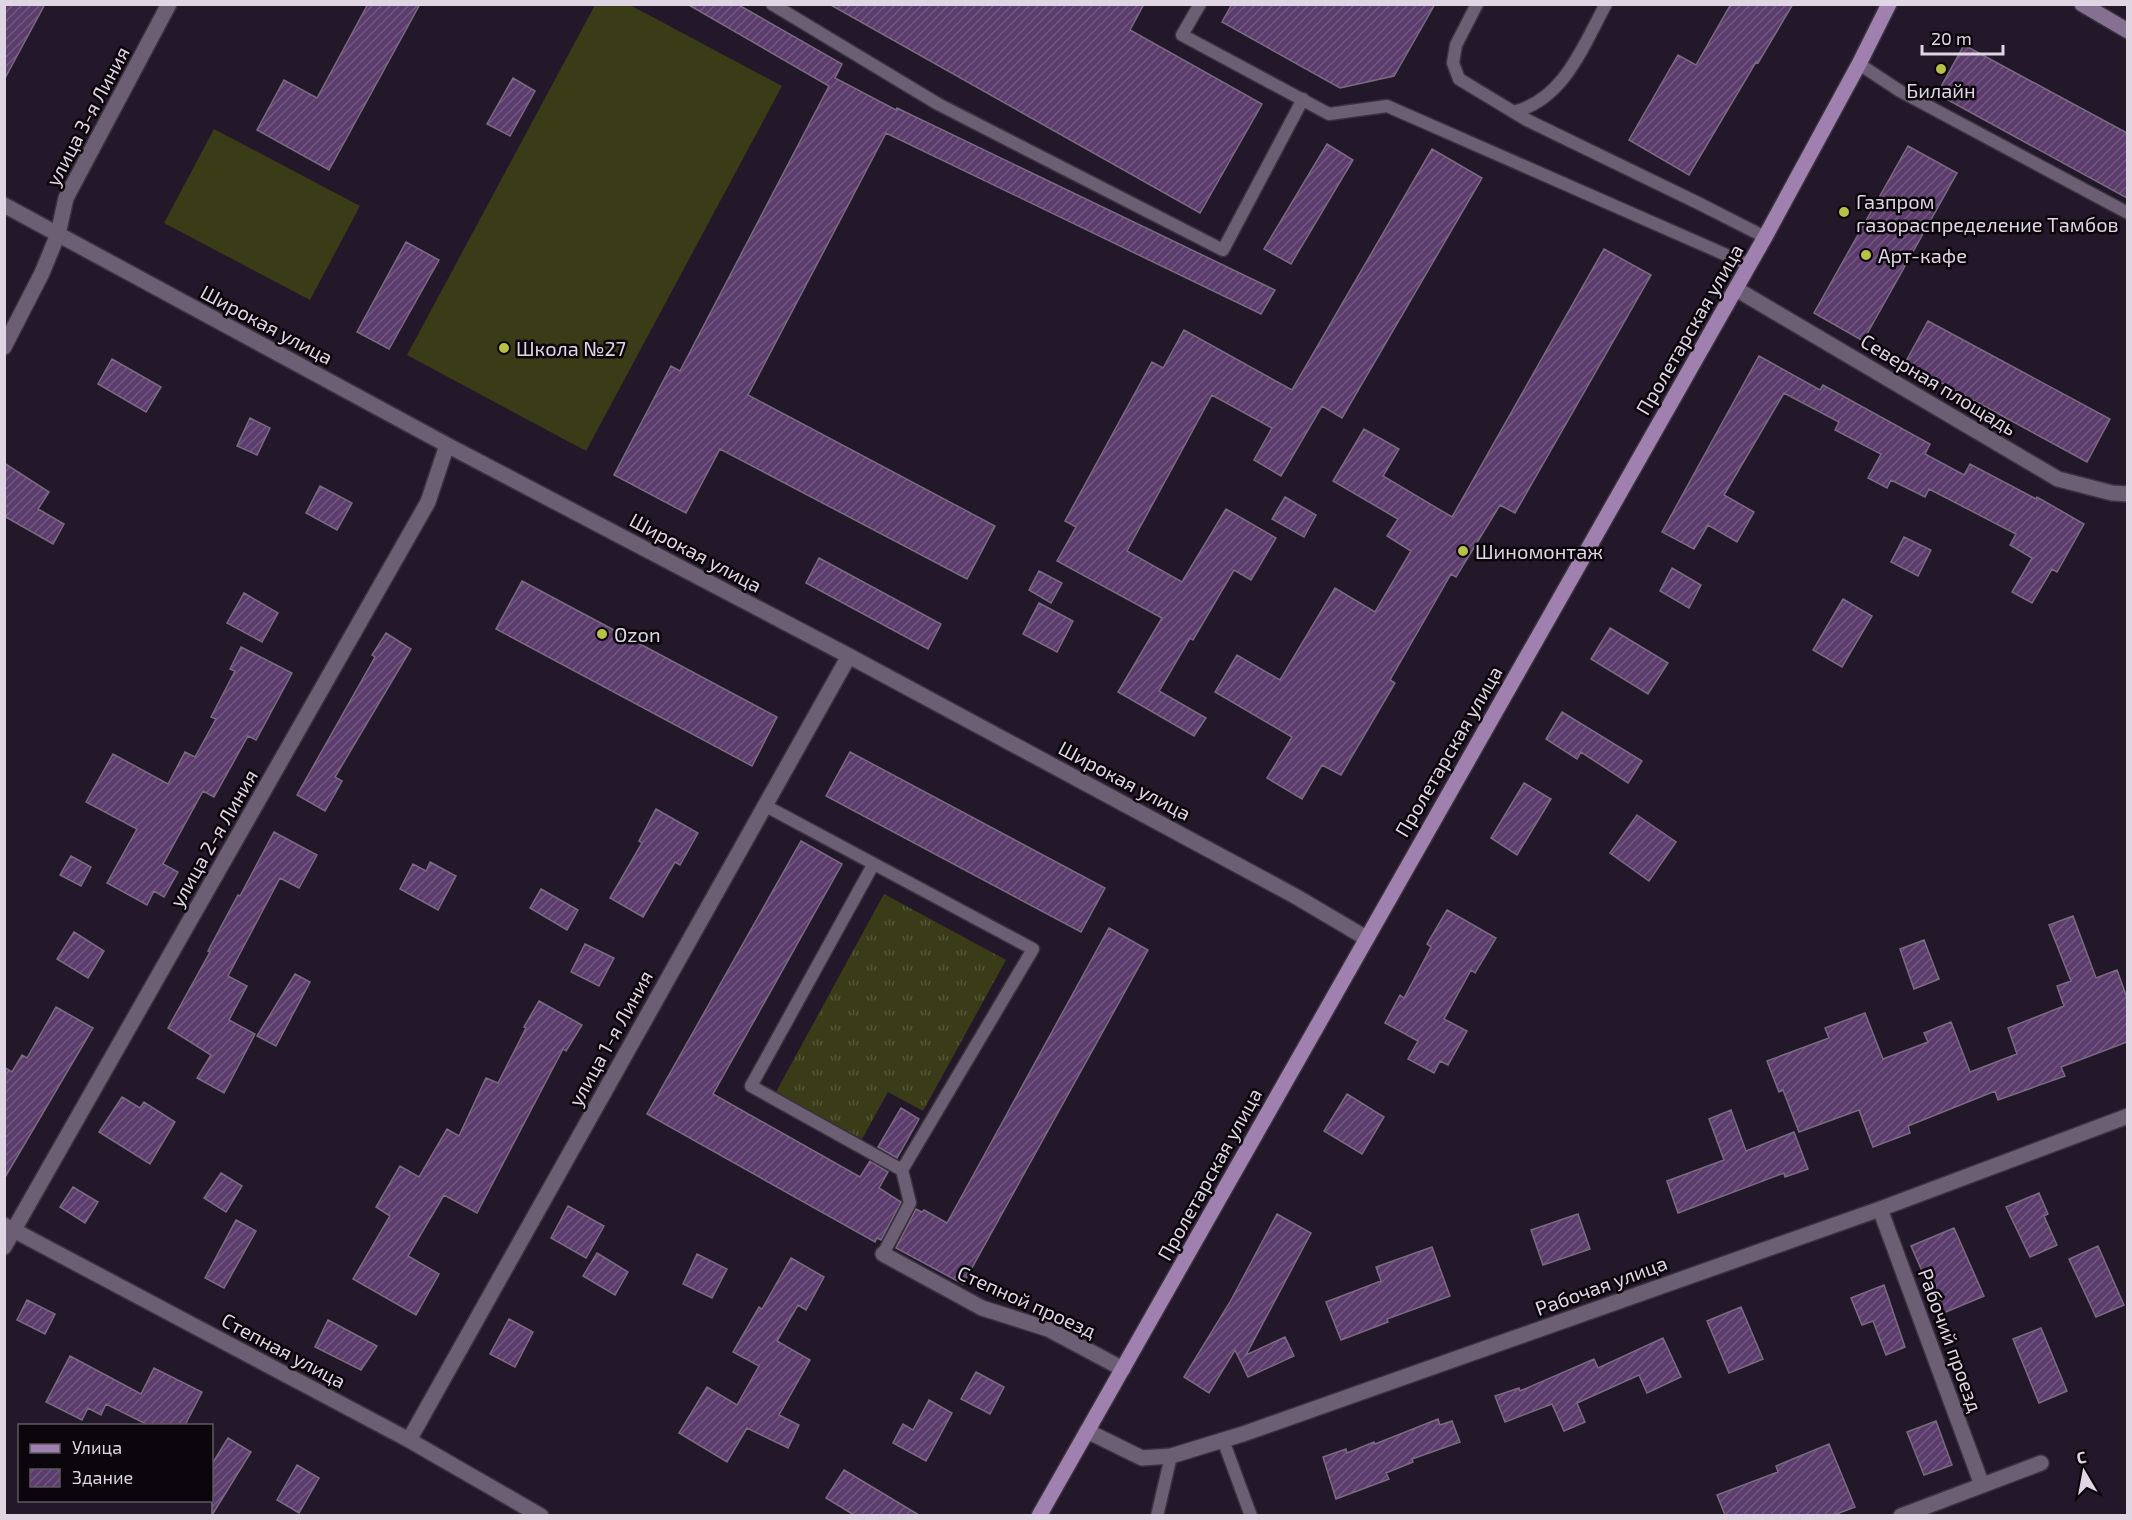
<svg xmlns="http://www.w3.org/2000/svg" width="2132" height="1520" font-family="'Exo 2',sans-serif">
<defs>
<pattern id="grass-tufts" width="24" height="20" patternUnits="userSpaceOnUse" patternTransform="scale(1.5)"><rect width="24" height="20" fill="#393c16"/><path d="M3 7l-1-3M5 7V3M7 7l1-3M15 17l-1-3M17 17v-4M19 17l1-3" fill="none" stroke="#555738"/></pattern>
<pattern id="building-hatch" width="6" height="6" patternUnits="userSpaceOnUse" patternTransform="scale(1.5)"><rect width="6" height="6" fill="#5c3c6c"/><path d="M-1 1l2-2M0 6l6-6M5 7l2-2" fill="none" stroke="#735781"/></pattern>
</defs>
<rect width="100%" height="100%" fill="#231829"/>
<path fill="url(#grass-tufts)" d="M884 894 1006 960 923 1111 888 1092 862 1139 776 1092Z"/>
<path fill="#393c16" d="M595 5H630L782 86 586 451 407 355Z
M214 129 360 206 310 300 164 223Z"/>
<path fill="url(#building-hatch)" stroke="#796b80" stroke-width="1.5" d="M4 4H45L4 80Z
M368 4H420L329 170 257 130 284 80 317 98Z
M687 4H737L842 64 835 78 896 110 897 108 1275 290 1261 314 886 133 748 395 995 526 967 579 720 449 686 513 614 475 671 366 680 371 829 86Z
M829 4H1144L1130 30 1262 104 1200 213Z
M1232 4H1435L1394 76 1340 88 1222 22Z
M1731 4H1793L1758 63 1756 62 1689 175 1629 140 1678 55 1696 65Z
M1964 45 2127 133V198L1937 94Z
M513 78 535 91 510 136 487 124Z
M1327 144 1353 160 1291 264 1264 249Z
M1908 146 1957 173 1863 341 1814 313Z
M1432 149 1482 178 1342 418 1322 406 1281 476 1254 460 1272 428 1212 395 1127 551 1182 582 1226 509 1276 538 1251 580 1234 570 1193 640 1190 638 1159 691 1206 718 1194 736 1118 692 1162 618 1057 561 1076 527 1065 521 1152 362 1163 368 1184 330 1292 390Z
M406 242 439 260 389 349 357 332Z
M1604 249 1651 275 1515 513 1500 505 1456 577 1451 574 1390 680 1395 683 1341 775 1322 765 1302 799 1267 778 1292 737 1215 692 1237 655 1280 680 1335 588 1375 612 1411 551 1387 536 1398 519 1333 481 1364 429 1399 449 1383 476 1452 517Z
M1928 321 2110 419 2087 462 1905 363Z
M1759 356 1820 390 1823 385 1930 444 1925 454 1964 475 1970 464 2036 499 2037 497 2084 524 2057 572 2052 569 2032 603 2012 592 2032 558 2010 545 2016 534 1929 489 1925 497 1891 480 1887 488 1868 478 1881 454 1835 430 1839 422 1784 393 1724 495 1754 512 1737 542 1708 525 1694 549 1662 532Z
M112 359 161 387 146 412 98 384Z
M250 418 270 428 257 455 237 446Z
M4 463 49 492 38 509 64 524 53 544 4 516Z
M320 486 352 503 337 530 306 513Z
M1285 497 1316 515 1304 537 1272 519Z
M1904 537 1931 550 1918 576 1891 562Z
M819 558 941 624 928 649 806 583Z
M1672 568 1701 585 1689 608 1660 591Z
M1039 571 1062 583 1051 603 1029 590Z
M522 581 777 717 752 766 496 629Z
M244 593 278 613 262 642 227 623Z
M1843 599 1872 616 1842 667 1813 650Z
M1039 603 1073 621 1057 652 1023 634Z
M1610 628 1668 663 1648 694 1591 659Z
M386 633 411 649 335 777 342 781 325 811 297 795 375 657 372 655Z
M241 647 292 673 256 740 248 736 214 797 203 791 163 864 178 872 164 897 154 891 147 905 107 883 137 829 86 802 113 754 168 784 185 752 195 757 216 719 211 717 235 671 230 669Z
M1562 712 1642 761 1628 783 1581 752 1577 759 1546 739Z
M850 752 1105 888 1081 932 826 796Z
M1524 783 1551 799 1517 855 1491 838Z
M656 809 698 833 680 865 675 862 643 917 610 898 642 843 639 841Z
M1637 815 1676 842 1649 881 1610 853Z
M274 832 317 855 299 888 280 878 228 976 247 986 229 1020 255 1034 224 1093 197 1078 211 1055 168 1028 210 952 208 951 238 895 240 896Z
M801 841 842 864 713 1094 860 1177 870 1161 888 1172 879 1188 901 1202 881 1240 877 1238 875 1242 647 1114Z
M71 856 91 867 81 886 60 875Z
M430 862 456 876 438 910 400 889 413 864 426 871Z
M541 889 578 910 567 930 530 908Z
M1447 910 1496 938 1475 973 1471 970 1444 1019 1467 1031 1448 1065 1440 1061 1434 1073 1408 1059 1418 1041 1385 1023 1400 995 1404 998 1431 947 1427 944Z
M2073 916 2096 978 2117 970 2127 998V1042L2061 1067 2065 1076 1998 1100 1995 1091 1908 1126 1910 1133 1873 1147 1859 1110 1799 1132 1783 1090 1779 1092 1767 1061 1829 1038 1825 1028 1865 1013 1883 1059 1928 1042 1924 1033 1951 1022 1970 1072 2017 1054 2008 1028 2064 1006 2057 986 2071 981 2049 925Z
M1109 928 1148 950 963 1284 896 1248 916 1209 922 1212 924 1210 947 1223Z
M74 932 104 951 88 978 57 959Z
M1924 940 1939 979 1914 989 1900 949Z
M585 944 614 958 599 986 571 972Z
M295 974 310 982 276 1046 257 1036Z
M539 1001 582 1025 566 1051 563 1049 477 1213 444 1195 408 1256 439 1274 416 1315 353 1279 390 1216 376 1207 400 1166 419 1177 447 1129 459 1136 486 1078 498 1083 526 1028 524 1027Z
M56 1007 93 1028 4 1179V1067L12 1072 22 1055 27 1058Z
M1347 1094 1384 1117 1362 1154 1324 1131Z
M122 1097 140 1108 144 1102 175 1122 150 1164 99 1132Z
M901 1108 919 1119 897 1158 878 1147Z
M1731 1110 1746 1151 1794 1132 1808 1169 1785 1177 1784 1173 1678 1213 1667 1181 1724 1160 1709 1119Z
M221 1173 242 1186 226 1212 204 1198Z
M73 1187 98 1202 85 1223 60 1207Z
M2039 1193 2048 1214 2044 1216 2057 1245 2030 1257 2006 1207Z
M568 1206 604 1226 586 1258 551 1238Z
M1277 1214 1311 1233 1246 1355 1285 1337 1294 1356 1248 1377 1235 1350 1209 1393 1184 1377 1230 1302Z
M1578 1214 1590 1249 1543 1265 1531 1230Z
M236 1220 256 1231 224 1288 205 1278Z
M1954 1228 1984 1296 1941 1314 1911 1246Z
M2098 1246 2124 1305 2096 1317 2069 1259Z
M1432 1247 1450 1296 1387 1319 1388 1322 1341 1340 1326 1302 1381 1281 1376 1267Z
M597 1253 628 1272 615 1295 583 1276Z
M697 1254 727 1269 712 1298 683 1284Z
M791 1258 824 1277 806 1310 798 1305 777 1341 810 1360 779 1415 799 1425 788 1448 747 1428 727 1462 679 1433 707 1387 737 1405 759 1366 733 1352 759 1307 762 1309Z
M1884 1285 1905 1347 1886 1355 1873 1321 1862 1325 1851 1298Z
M27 1300 55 1314 45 1334 17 1320Z
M1741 1307 1763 1359 1729 1373 1707 1321Z
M509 1319 533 1332 515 1367 490 1354Z
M328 1320 377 1346 361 1370 315 1347Z
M2041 1328 2067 1391 2039 1403 2013 1339Z
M1663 1338 1681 1377 1647 1393 1639 1375 1577 1403 1585 1422 1564 1431 1552 1404 1505 1422 1495 1396 1519 1388 1520 1391 1594 1359 1598 1368Z
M70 1356 141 1394 154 1368 202 1392 185 1425H148L106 1404 101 1415 88 1408 82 1420 46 1402Z
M976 1372 1004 1387 990 1414 961 1399Z
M929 1400 952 1413 926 1461 893 1443 903 1424 913 1430Z
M1438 1419 1440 1425 1452 1421 1460 1442 1412 1459 1413 1462 1386 1473 1389 1479 1336 1499 1323 1457 1346 1449 1347 1453 1374 1442 1375 1444Z
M1936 1421 1952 1465 1924 1475 1907 1432Z
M228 1438 251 1452 212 1515V1464Z
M1829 1444 1855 1507 1834 1515H1725L1717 1495 1778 1472 1776 1466Z
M297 1465 319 1478 299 1513 277 1500Z
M844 1470 919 1515H854L826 1498Z"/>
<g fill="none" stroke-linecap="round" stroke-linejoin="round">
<defs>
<path id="service" d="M772 4 938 104 1223 250 1303 99
M1200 4 1182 35 1329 114 1387 106 1749 265
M1477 4 1456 45 1453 63 1459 79 1527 120 1698 203 1765 237
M1859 64 1900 91 2128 213
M1513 112C1564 100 1583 46 1606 4
M764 805 1033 949 902 1170 910 1203 883 1254
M873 865 751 1086 902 1170
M1223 1440 1251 1516
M1157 1516 1171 1456"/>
<path id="minor" d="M4 205 447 445 849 656 1295 896 1366 938
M1736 289 2058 479 2112 493 2128 494
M4 347 42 273 58 234 66 198 169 4
M1880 1209 1982 1485
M4 1225 409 1440 541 1516
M4 1247 428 502 447 445
M883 1254 982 1308 1048 1329 1123 1369
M1087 1431 1142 1458 1171 1456 1243 1434 1880 1209 2128 1116
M409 1440 849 656
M1901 1516 2041 1463"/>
<path id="secondary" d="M2082 4 2128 31"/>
<path id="primary" d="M1039 1516 1765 237 1859 64 1889 4"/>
</defs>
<use href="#service" stroke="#3b323f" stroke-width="15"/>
<use href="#minor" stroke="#3b323f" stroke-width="18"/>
<use href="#secondary" stroke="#3b323f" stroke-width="18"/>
<use href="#primary" stroke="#3b323f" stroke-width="18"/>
<use href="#service" stroke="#6c5f73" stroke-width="12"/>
<use href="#minor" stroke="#6c5f73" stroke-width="15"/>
<use href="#secondary" stroke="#867091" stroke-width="15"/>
<use href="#primary" stroke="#a080af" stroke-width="15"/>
</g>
<g fill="#b7c147" stroke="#0a060c" stroke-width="2">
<circle cx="1941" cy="69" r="6"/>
<circle cx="1844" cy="212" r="6"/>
<circle cx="1866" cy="255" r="6"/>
<circle cx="504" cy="348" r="6"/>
<circle cx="1463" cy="551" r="6"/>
<circle cx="602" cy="634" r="6"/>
</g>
<g text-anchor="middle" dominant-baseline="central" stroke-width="5" stroke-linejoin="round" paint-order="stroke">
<g font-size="20" fill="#ded6e2" stroke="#0a060c" text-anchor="start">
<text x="1941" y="90" text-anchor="middle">Билайн</text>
<text x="1856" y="201">Газпром<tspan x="1856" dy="23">газораспределение Тамбов</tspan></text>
<text x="1878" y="255">Арт-кафе</text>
<text x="516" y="348">Школа №27</text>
<text x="1475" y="551">Шиномонтаж</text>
<text x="614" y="634">Ozon</text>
</g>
<g font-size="20" fill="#ded6e2" stroke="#0a060c">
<text transform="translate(87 116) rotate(-62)">улица 3-я Линия</text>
<text transform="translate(267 324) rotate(28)">Широкая улица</text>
<text transform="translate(1689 329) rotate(-60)">Пролетарская улица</text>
<text transform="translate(1939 384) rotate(31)">Северная площадь</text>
<text transform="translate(696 552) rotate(28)">Широкая улица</text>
<text transform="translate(1448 751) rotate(-60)">Пролетарская улица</text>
<text transform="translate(1125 780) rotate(28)">Широкая улица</text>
<text transform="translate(213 838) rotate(-60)">улица 2-я Линия</text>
<text transform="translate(610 1038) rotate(-61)">улица 1-я Линия</text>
<text transform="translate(1209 1174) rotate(-61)">Пролетарская улица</text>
<text transform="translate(1601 1285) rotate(-20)">Рабочая улица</text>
<text transform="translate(1027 1301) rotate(24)">Степной проезд</text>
<text transform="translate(1951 1340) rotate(70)">Рабочий проезд</text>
<text transform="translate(284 1350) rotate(28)">Степная улица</text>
</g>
</g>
<rect width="2132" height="1520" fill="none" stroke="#ded6e2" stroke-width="12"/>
<rect x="18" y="1424" width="195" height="78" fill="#0a060c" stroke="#5f5962" stroke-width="1.5"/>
<rect x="30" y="1444" width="30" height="9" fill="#a080af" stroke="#5f5962" stroke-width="1.5"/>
<text x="72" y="1454" font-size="18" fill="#ded6e2">Улица</text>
<rect x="30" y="1469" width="30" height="18" fill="url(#building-hatch)" stroke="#5f5962" stroke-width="1.5"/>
<text x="72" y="1484" font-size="18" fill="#ded6e2">Здание</text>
<g transform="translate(2084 1472) rotate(350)" stroke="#0a060c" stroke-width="4.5" paint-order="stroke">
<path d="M0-4.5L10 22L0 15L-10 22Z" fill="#ded6e2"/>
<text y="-9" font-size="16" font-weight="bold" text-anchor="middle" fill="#ded6e2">С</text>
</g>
<path d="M1922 45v9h81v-9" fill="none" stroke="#ded6e2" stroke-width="3"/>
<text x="1931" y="45" font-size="18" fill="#ded6e2" stroke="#0a060c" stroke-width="4.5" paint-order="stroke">20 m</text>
</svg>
